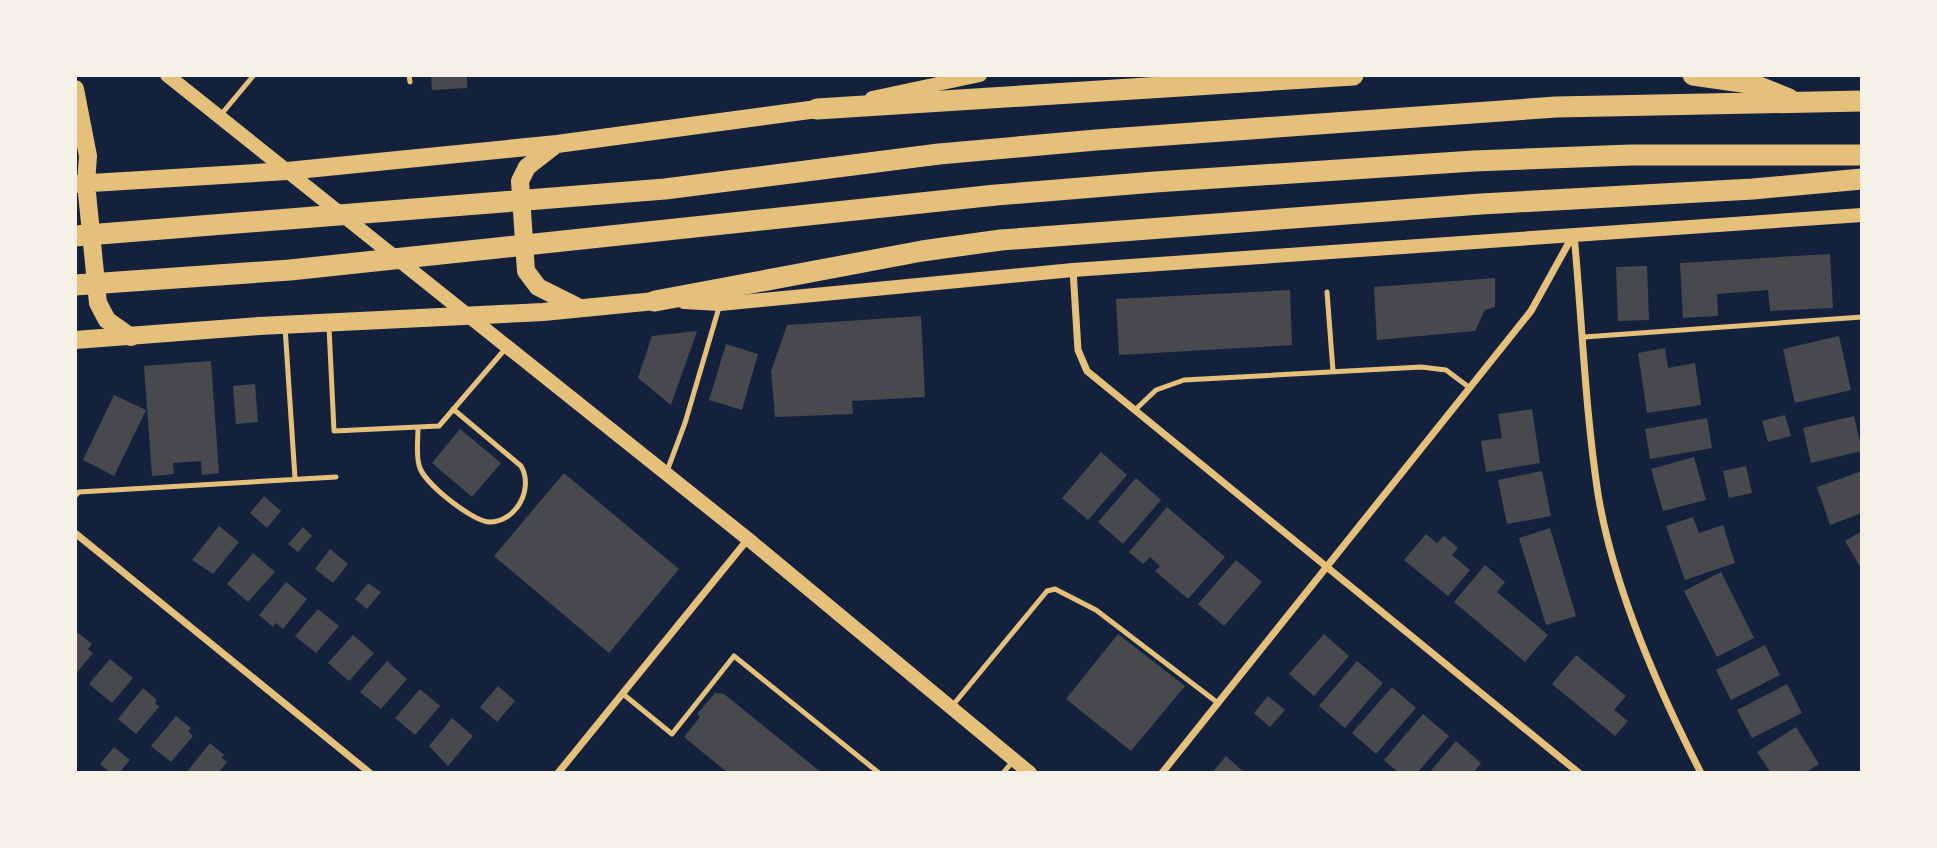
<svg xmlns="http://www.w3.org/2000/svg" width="1937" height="848" font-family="Poppins,sans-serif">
<rect width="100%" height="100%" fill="#14213d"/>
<path fill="#48494c" d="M431 75H467V88L432 90Z
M1830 254 1833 308 1770 311 1768 290 1717 294 1718 316 1683 318 1680 263Z
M1647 266 1649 320 1618 321 1616 267Z
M1495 278V307L1485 310 1475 331 1377 340 1374 287Z
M1290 290 1292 345 1119 355 1116 299Z
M921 316 925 397 852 401 853 414 775 417 771 371 787 325Z
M697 331 671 405 638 378 652 336Z
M1839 336 1851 390 1795 403 1783 349Z
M726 344 758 354 742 410 709 400Z
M1665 348 1668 368 1695 363 1701 405 1647 413 1638 353Z
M211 361 219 473 202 475 201 461 173 463 174 474 152 476 144 366Z
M255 384 258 422 236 424 233 386Z
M114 395 146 410 114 476 83 460Z
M1532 409 1540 463 1486 472 1481 441 1502 438 1498 414Z
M1785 415 1791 436 1768 442 1762 421Z
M1854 416 1862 451 1811 463 1803 428Z
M1707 418 1712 448 1650 459 1645 429Z
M460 429 501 463 472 497 432 463Z
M1101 452 1127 475 1088 520 1062 498Z
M1694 457 1706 500 1663 511 1651 469Z
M1746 466 1752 493 1729 498 1723 471Z
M1542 471 1551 516 1507 524 1498 480Z
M1862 471V513L1830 525 1817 487Z
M564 473 679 569 609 653 494 556Z
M1136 478 1161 500 1123 544 1098 522Z
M264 496 281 511 267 528 250 513Z
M1167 507 1225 557 1188 599 1155 571 1160 566 1150 557 1143 564 1129 552Z
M1693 517 1699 533 1723 525 1735 563 1685 580 1666 526Z
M219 526 239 542 213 574 192 560Z
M303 527 312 536 298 552 288 544Z
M1550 528 1576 616 1546 625 1519 538Z
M1862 531V570L1845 541Z
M1426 534 1437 543 1444 536 1458 548 1452 555 1470 570 1448 596 1404 560Z
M330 549 348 564 333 583 315 569Z
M253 553 275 572 248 602 227 584Z
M1236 560 1262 582 1224 626 1198 604Z
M1485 565 1505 582 1497 592 1548 635 1525 662 1454 602Z
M1721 572 1754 638 1717 657 1684 591Z
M286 582 307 599 283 629 276 623 273 627 259 615Z
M368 583 381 592 367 609 355 599Z
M318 609 339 626 316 653 295 636Z
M77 632 92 644 88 649 93 653 75 675Z
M1118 634 1185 686 1131 751 1066 699Z
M1324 634 1349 656 1314 696 1289 674Z
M353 635 374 653 349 681 328 663Z
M1765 645 1780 675 1731 700 1716 670Z
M1576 655 1626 696 1614 710 1628 721 1615 736 1552 684Z
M110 659 133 678 112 703 89 684Z
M387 661 407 679 381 709 360 692Z
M1357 661 1383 683 1345 728 1319 706Z
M1787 684 1802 713 1752 738 1737 710Z
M498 686 515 701 497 722 480 707Z
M1392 687 1416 708 1376 754 1352 733Z
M143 688 157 700 155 703 159 707 136 734 118 719Z
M420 689 440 706 415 735 395 718Z
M715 693 724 694 822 773H728L684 737 700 717 697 714Z
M1268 696 1285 710 1270 727 1254 713Z
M1423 714 1449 736 1417 773H1399L1384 760Z
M176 716 191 728 188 731 193 736 171 762 151 746Z
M452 718 473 736 448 766 429 746Z
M1796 727 1819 764 1805 773H1771L1757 752Z
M1456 741 1481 763 1473 773H1429Z
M210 743 224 755 222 758 227 762 218 773H186Z
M114 747 130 760 119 773H111L100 764Z
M1226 756 1245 773H1212Z"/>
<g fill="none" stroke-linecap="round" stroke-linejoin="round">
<path stroke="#e5c07b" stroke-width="5" d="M409 75 410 82
M219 117 254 75
M1327 292 1333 371
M285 327 295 478
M329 327 334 431 439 426 506 348
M1584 337 1862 317
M1135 410 1156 390 1184 380 1421 367 1446 370 1470 388
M418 427C418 439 416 454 419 465 422 482 472 521 489 522 517 522 534 488 521 466L453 409
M667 471 685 423 720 304
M75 496 79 492 336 477
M623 694 672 734 734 656 879 773
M953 705 1047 591 1055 589 1096 610 1218 703
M1003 773 1014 760"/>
<path stroke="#e5c07b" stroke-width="7" d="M1574 234C1582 320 1585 408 1598 494 1613 585 1659 691 1701 773
M1073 270 1078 350 1087 371 1579 773
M75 533 370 773
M558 773 748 539
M1162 773 1531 311 1572 237"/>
<path stroke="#e5c07b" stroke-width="14" d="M167 75 748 539 1030 773
M872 98 980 75
M684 302 720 304 1073 270 1862 215"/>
<path stroke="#e5c07b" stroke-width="18" d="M75 89 88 156 86 183 98 303 107 320 131 337
M554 146 527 167 520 181 526 271 538 287 576 306
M75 184 287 171 557 144 817 109
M75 340 259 326 543 312 655 301"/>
<path stroke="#e5c07b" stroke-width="21" d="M1693 75 1749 83 1789 99
M817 109 1353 75
M75 236 665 189 939 154 1096 140 1556 107 1862 101
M75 285 290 270 996 195 1155 182 1474 161 1631 155H1862
M655 301 922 251 1001 240 1481 204 1753 189 1862 179"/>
</g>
<rect width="1937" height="848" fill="none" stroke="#f6f1e7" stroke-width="154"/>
</svg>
